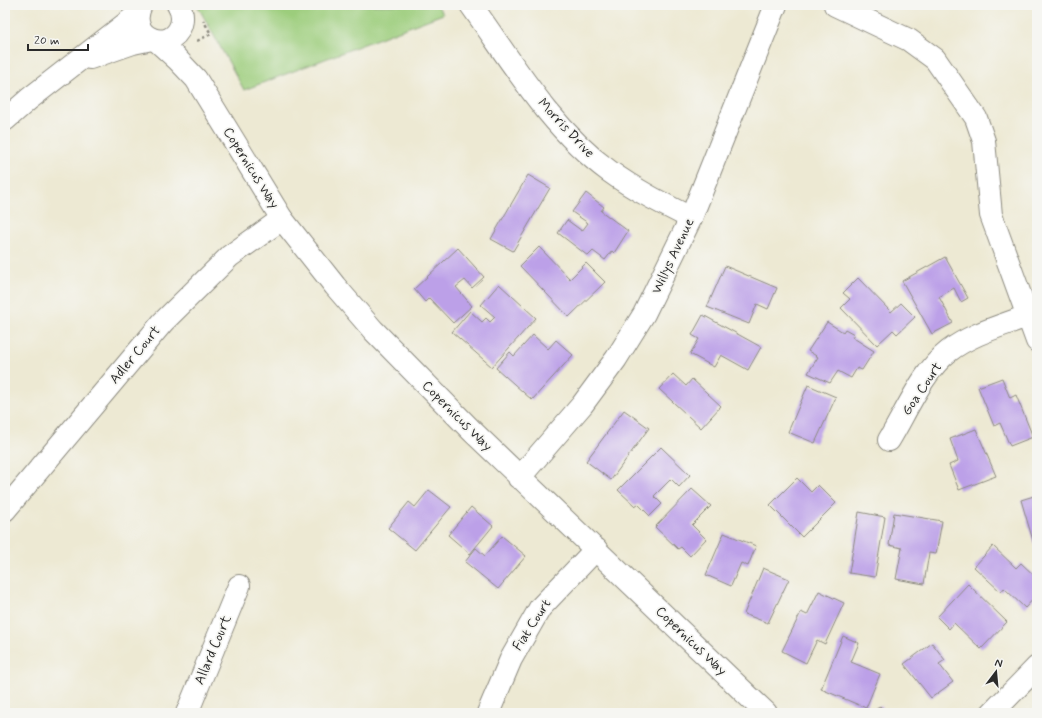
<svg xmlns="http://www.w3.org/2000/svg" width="1042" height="718" font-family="Mynerve,sans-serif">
<rect width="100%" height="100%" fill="#f6f6f2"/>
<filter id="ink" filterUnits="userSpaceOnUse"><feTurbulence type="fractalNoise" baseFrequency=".025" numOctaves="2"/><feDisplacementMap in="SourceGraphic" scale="8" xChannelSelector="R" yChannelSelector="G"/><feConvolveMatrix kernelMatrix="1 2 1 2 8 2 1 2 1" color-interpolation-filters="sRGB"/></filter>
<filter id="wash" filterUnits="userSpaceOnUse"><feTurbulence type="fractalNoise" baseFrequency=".012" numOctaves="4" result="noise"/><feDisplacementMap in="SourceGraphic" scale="16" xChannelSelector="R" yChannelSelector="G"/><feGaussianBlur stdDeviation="0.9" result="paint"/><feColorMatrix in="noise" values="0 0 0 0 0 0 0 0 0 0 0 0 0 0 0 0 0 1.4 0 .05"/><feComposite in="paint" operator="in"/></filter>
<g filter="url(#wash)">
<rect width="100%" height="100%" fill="#ede9d3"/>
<path fill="#9ccd7c" stroke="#647c54" d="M197 5H437L443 14 244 90Z"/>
<g id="blocks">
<path fill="#bca0e8" d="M528 175 550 188 513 251 491 239Z
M586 193 604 207 601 211 628 231 614 253 612 251 605 260 593 251 588 256 558 233 567 220 582 231 588 223 572 212Z
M539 247 570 279 586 263 605 282 569 317 520 266Z
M458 248 484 277 472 288 465 280 456 287 472 306 453 323 429 298 425 302 414 289Z
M945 257 968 298 961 302 954 288 939 297 953 323 932 334 902 281Z
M725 266 777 288 768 309 757 304 749 324 707 307Z
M858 278 891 312 901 303 915 317 897 334 893 330 877 345 841 308 850 299 843 293Z
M499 284 536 318 492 367 452 332 470 311 482 322 486 318 490 322 495 317 481 305Z
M703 315 761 347 748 370 721 355 714 367 690 354 699 339 692 335Z
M827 322 843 332 845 329 854 334 852 337 874 351 862 370 857 368 851 378 838 371 830 383 808 373 818 357 808 351Z
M533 335 548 349 556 340 573 355 532 400 496 368 510 352 514 356Z
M673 374 686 386 692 379 721 406 701 428 659 389Z
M1002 378 1010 398 1016 395 1033 437 1010 446 1000 423 994 426 978 387Z
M808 385 836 397 815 443 788 432Z
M624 410 649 428 611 480 586 461Z
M976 429 996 476 959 490 949 465 958 461 950 439Z
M661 447 690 475 679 487 671 479 654 496 662 504 650 516 638 504 635 506 618 490Z
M797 478 811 492 818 485 836 503 802 537 770 505Z
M692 489 711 506 692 525 706 539 690 556 681 547 678 549 655 527Z
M429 490 451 507 415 550 388 528 409 502 415 507Z
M1037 495V544H1034L1021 500Z
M471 507 493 526 470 554 448 535Z
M859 512 885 517 875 577 849 573Z
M894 513 942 521 936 554 929 553 924 584 896 579 902 548 889 545Z
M724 533 756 546 748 566 741 563 731 586 706 575Z
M502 536 526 556 498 589 465 562 476 548 485 556Z
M993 546 1016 568 1021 563 1037 578V595L1025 608 1004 588 1001 592 974 567Z
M763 568 789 579 768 623 744 614Z
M968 584 1007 622 981 649 954 623 949 629 937 617Z
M819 591 844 603 825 644 817 640 806 663 782 651 801 612 807 615Z
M843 636 859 643 851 662 880 674 866 708 821 689Z
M932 643 945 660 939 664 953 682 931 698 904 664Z
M880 706 887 713H872Z"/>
</g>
</g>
<g filter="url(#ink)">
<use href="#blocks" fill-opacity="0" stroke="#8c8a7f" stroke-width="1"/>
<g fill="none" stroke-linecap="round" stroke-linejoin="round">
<defs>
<path id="street" d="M471 5C512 62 551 129 609 171 635 190 663 204 691 218
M835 5 909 40 935 59 976 118 984 141 991 215 1037 341
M90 58 133 43 152 39
M5 120 29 99 137 15
M889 440C906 412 923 371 949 351 971 334 1001 326 1027 316
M5 510 163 322 230 256 282 219
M187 713 239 586
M488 713 511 659 540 608 596 549
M992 713 1037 667"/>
<path id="secondary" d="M141 5C125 38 171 55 181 25 183 18 182 11 178 5
M156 40 177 59 196 79 282 219 335 286 373 330 472 431 766 713
M519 478 582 405 616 359 644 314 691 218 776 5"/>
</defs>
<use href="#street" stroke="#8c8a7f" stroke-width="24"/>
<use href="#secondary" stroke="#8c8a7f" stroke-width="24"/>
<path stroke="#8c8a7f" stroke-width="2.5" stroke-dasharray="3 3" stroke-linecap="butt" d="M197 41 211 34 203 20"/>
<use href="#street" stroke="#fff" stroke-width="22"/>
<use href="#secondary" stroke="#fff" stroke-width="22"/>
</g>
</g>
<g text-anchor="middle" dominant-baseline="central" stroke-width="3.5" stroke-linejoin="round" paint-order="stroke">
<g font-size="14" fill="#2b2b2b" stroke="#f6f6f2">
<text transform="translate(566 128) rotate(47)">Morris Drive</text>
<text transform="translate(251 168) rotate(58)">Copernicus Way</text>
<text transform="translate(673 256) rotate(-65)">Willys Avenue</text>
<text transform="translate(135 355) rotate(-50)">Adler Court</text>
<text transform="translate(922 389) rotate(-56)">Goa Court</text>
<text transform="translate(457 416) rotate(45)">Copernicus Way</text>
<text transform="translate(532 625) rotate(-57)">Fiat Court</text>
<text transform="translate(691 641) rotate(44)">Copernicus Way</text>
<text transform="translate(213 650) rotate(-67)">Allard Court</text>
</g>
</g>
<rect width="1042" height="718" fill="none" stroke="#f6f6f2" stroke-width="20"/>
<g transform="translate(996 672) rotate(16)" stroke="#f6f6f2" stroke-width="3" paint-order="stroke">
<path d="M0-3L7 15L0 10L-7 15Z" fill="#2b2b2b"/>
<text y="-6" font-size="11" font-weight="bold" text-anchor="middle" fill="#2b2b2b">N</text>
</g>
<path d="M28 44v6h60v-6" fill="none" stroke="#2b2b2b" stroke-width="2"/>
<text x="34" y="44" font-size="12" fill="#2b2b2b" stroke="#f6f6f2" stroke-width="3" paint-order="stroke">20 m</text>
</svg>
